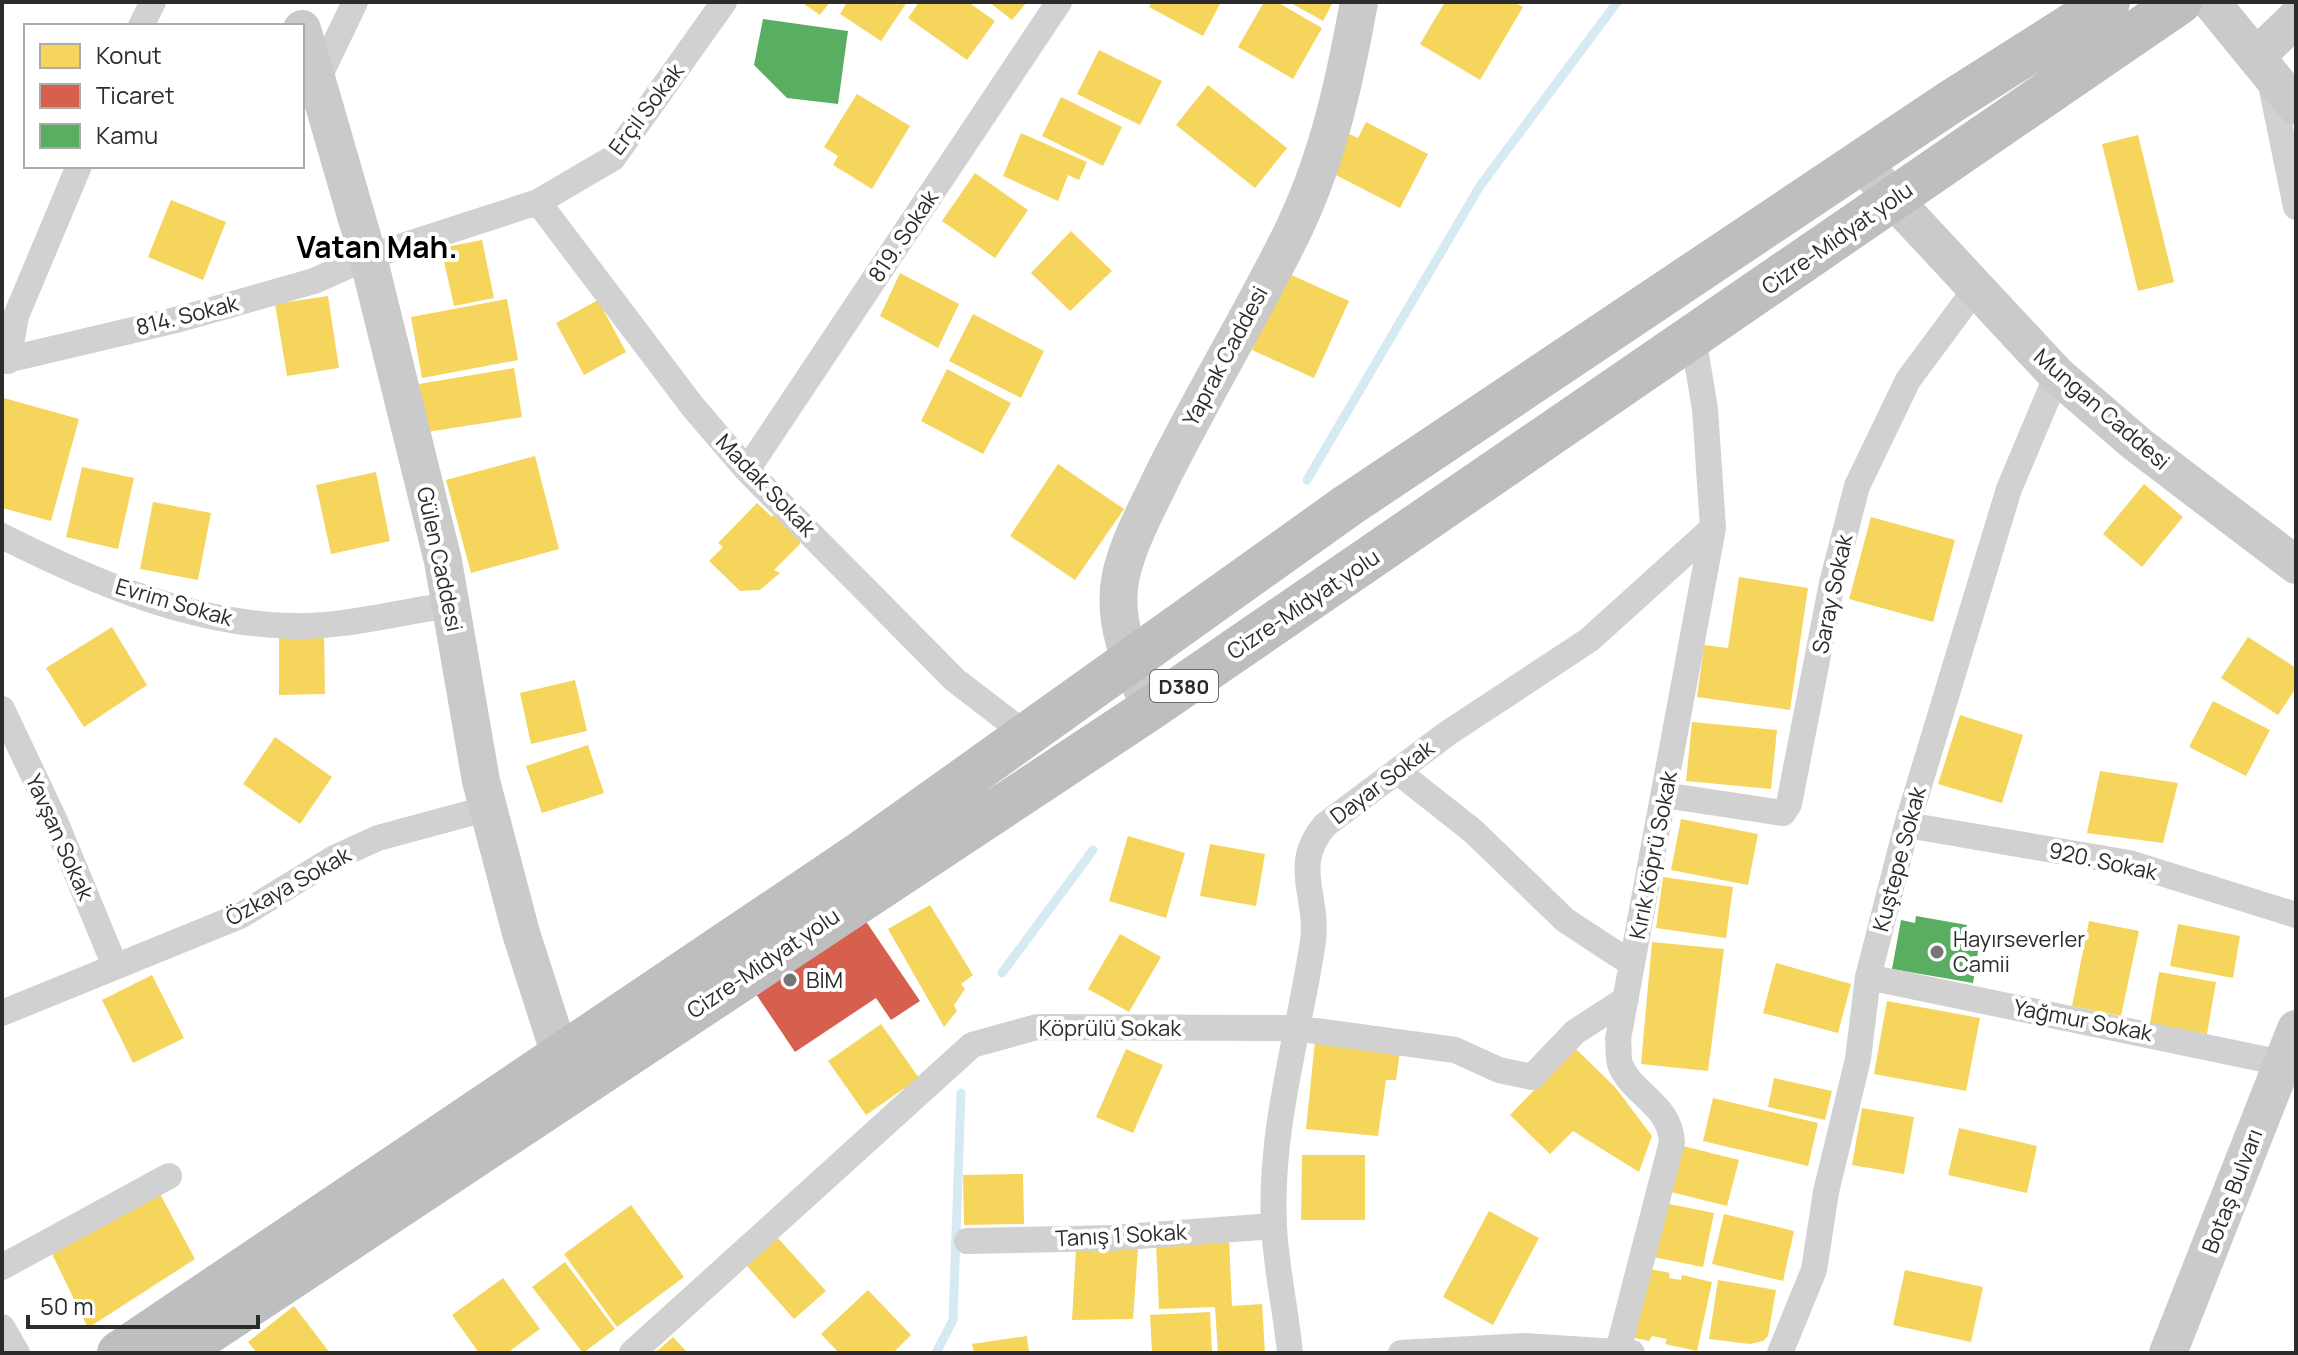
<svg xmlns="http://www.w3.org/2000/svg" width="2298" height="1355" font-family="Manrope,sans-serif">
<rect width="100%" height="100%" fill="#fff"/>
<path fill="#f6d55c" d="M801 2H830L820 15Z
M847 2H907L881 41 840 14Z
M919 2H968L995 21 967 60 908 18Z
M989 2H1027L1012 20Z
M1152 2H1221L1203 36 1149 7Z
M1264 2H1277L1322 28 1293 79 1238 47Z
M1289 2H1333L1323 21Z
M1445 2H1513L1523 7 1480 80 1420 44Z
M1099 50 1162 81 1140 125 1077 94Z
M1208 85 1287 148 1255 188 1176 125Z
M857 94 910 126 872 189 833 165 838 156 824 147Z
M1061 97 1122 127 1103 166 1042 136Z
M1366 122 1428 154 1400 208 1330 172 1349 134 1358 138Z
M1021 133 1087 162 1079 180 1068 175 1058 201 1003 176Z
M2138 135 2174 282 2138 291 2102 144Z
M975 173 1028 210 995 258 942 221Z
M171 200 226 222 203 280 148 257Z
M1071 231 1112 271 1070 311 1031 273Z
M482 240 494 298 454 306 441 248Z
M900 273 959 304 938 348 880 316Z
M1287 273 1349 301 1314 378 1252 350Z
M328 296 339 368 287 376 275 304Z
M507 299 518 360 422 378 411 317Z
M598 300 626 352 584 375 556 323Z
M973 314 1044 351 1021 398 949 361Z
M514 368 522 417 427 432 419 384Z
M947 369 1011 403 983 454 921 421Z
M4 398 79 419 51 521 2 508Z
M535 456 559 549 471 573 446 480Z
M1058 464 1124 509 1075 580 1010 536Z
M82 467 134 478 118 549 66 537Z
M376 472 390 541 331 554 316 485Z
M2144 484 2183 517 2142 567 2103 534Z
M153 502 211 513 198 580 140 569Z
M757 503 771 516 778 515 800 535V544L774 570 780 573 760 590 740 591 709 561 723 547 718 543Z
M1871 517 1955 540 1933 622 1849 599Z
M1739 577 1808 588 1790 710 1697 697 1704 645 1728 648Z
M112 627 147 685 84 727 46 668Z
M324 630 325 694 279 695V631Z
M2248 637 2296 668V688L2278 715 2221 678Z
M575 680 587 731 531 744 520 693Z
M2213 701 2270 730 2246 776 2189 747Z
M1960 715 2023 735 2002 803 1938 784Z
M1692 722 1777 730 1771 789 1686 781Z
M275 737 332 777 300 824 243 784Z
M588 745 604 793 542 813 526 766Z
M2100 771 2178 783 2163 843 2087 833Z
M1681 819 1758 834 1748 885 1671 870Z
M1128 836 1185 853 1166 918 1109 901Z
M1210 844 1265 854 1256 906 1200 896Z
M1663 877 1733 887 1726 938 1656 928Z
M930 905 973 975 961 984 965 989 954 1005 957 1011 944 1027 888 929Z
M2089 921 2139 931 2121 1016 2072 1006Z
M2178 924 2240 936 2233 978 2170 966Z
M1120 934 1161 957 1129 1012 1088 989Z
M1652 942 1724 949 1708 1071 1641 1064Z
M1776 963 1851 984 1838 1033 1763 1013Z
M2159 972 2216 982 2207 1034 2150 1023Z
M152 975 184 1038 133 1063 102 1000Z
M1887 1001 1980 1018 1966 1091 1874 1074Z
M881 1024 919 1078 866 1115 828 1061Z
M1315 1041 1400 1051 1396 1080H1386L1378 1136 1306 1129Z
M1575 1048 1615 1087 1652 1136 1639 1172 1573 1131 1550 1154 1510 1115Z
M1126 1049 1163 1065 1133 1133 1096 1117Z
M1774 1078 1832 1091 1825 1120 1768 1107Z
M1713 1098 1818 1123 1808 1166 1703 1141Z
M1862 1108 1914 1117 1904 1174 1852 1165Z
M1959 1128 2037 1146 2027 1193 1948 1175Z
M1683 1146 1739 1160 1727 1206 1671 1192Z
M1302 1155H1365V1220H1301Z
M1023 1174 1024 1224 964 1225 963 1175Z
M160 1194 195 1259 88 1328 52 1254Z
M1659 1202 1714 1213 1703 1267 1648 1256Z
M631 1205 684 1277 617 1327 564 1254Z
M1489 1211 1539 1238 1493 1325 1443 1297Z
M1724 1214 1794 1231 1783 1281 1712 1264Z
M778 1238 826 1291 794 1319 747 1266Z
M1229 1240 1232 1306 1262 1304 1265 1353H1218L1215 1307 1159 1309 1156 1243Z
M1138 1249 1133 1319 1072 1320 1076 1250Z
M565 1262 615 1329 583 1353 532 1287Z
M1646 1268 1670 1273 1669 1278 1681 1280 1682 1275 1712 1282 1697 1351 1665 1344 1667 1339 1652 1336 1649 1341 1631 1337Z
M1905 1270 1983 1287 1971 1342 1893 1325Z
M503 1278 540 1329 507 1353H479L452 1315Z
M1718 1280 1776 1290 1768 1336 1763 1341 1750 1344 1709 1339Z
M868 1290 911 1335 893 1353H839L821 1334Z
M294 1306 330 1353H257L248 1342Z
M1210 1312 1212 1353H1152L1150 1315Z
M1027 1336 1029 1353H974L972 1344Z
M673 1337 688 1353H655Z"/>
<path fill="#d6604d" d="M863 917 920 1001 891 1020 876 998 795 1052 754 991Z"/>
<path fill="#5aae61" d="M763 19 848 31 838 104 787 98 754 65Z
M1916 916 1967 925 1965 931 1981 934 1973 983 1892 969 1901 920 1915 923Z"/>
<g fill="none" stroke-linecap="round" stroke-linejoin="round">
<path stroke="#d5eaf2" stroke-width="9" d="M1307 480 1480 186 1617 2
M1002 973 1093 850
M936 1353 953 1320 961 1093"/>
<path stroke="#d1d1d1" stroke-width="26" d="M141 26 153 2
M2270 80 2296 207
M317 81 355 2
M538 202 693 407 747 470 955 680 1028 736
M2 361 180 319 314 281 368 257 538 202 613 158 724 2
M8 361 16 316 79 166
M747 470 1059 2
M2 536C91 581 191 624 293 626 346 627 398 612 451 605
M2 709 55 821 115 966
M1397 771 1473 831 1565 920 1632 964
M1664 795 1783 813 1789 804 1832 583 1857 486 1908 380 1977 287
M1907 825 2129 863 2296 915
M1868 977 2282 1063 2296 1071
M2 1013 240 916 334 858 378 838 489 808
M967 1241 1112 1238 1274 1226
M2 1267 169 1176
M2 1327 17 1353
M1618 1351 1672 1142C1670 1104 1631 1094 1620 1064 1618 1057 1619 1046 1618 1039L1713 528 1705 409 1693 337
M632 1353 972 1045 1037 1027 1295 1028 1455 1050 1499 1070 1532 1077 1575 1032 1626 999
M1290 1353C1286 1311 1276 1268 1274 1226 1269 1128 1299 1036 1313 941 1319 896 1290 866 1325 825L1448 733 1589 640 1713 528
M1401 1353 1524 1346 1632 1353
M1780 1353 1814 1270 1826 1192 1858 1059 1868 977 1907 825 2009 489 2057 375"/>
<path stroke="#cacaca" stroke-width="38" d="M2211 2 2296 106
M302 29 368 257 443 561 481 781 521 933 569 1083
M2256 57 2296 18
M1862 162 1893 199 2057 375 2137 444 2296 565
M1151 708C1132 668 1111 621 1121 575 1129 540 1148 507 1163 475 1203 395 1249 319 1289 239 1327 163 1344 85 1359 2
M2168 1353 2296 1029"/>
<path stroke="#bebebe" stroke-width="44" d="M119 1353 861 853 1347 506 1952 101 2108 2
M177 1353 1151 708 2180 2"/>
</g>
<g fill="#767676" stroke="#fff" stroke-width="3">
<circle cx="1937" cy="952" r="8"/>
<circle cx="790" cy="980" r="8"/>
</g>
<g text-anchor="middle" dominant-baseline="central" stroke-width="8" stroke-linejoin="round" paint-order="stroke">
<rect fill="#fff" stroke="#6b6b6b" stroke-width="2" x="1150" y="670" width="68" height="32" rx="6"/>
<g font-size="20" font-weight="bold" fill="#2c2c2c">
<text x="1184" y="686">D380</text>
</g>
<g font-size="22" fill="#2c2c2c" stroke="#fff">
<text transform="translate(646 109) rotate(-53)">Erçil Sokak</text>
<text transform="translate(903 236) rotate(-56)">819. Sokak</text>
<text transform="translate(1837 238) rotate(-35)">Cizre-Midyat yolu</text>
<text transform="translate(187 315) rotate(-14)">814. Sokak</text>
<text transform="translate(1225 356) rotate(-62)">Yaprak Caddesi</text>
<text transform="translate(2102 409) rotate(41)">Mungan Caddesi</text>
<text transform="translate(766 485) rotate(46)">Madak Sokak</text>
<text transform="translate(440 559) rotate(78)">Gülen Caddesi</text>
<text transform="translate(1832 594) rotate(-78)">Saray Sokak</text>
<text transform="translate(174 602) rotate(16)">Evrim Sokak</text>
<text transform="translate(1303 604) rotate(-34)">Cizre-Midyat yolu</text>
<text transform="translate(1382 782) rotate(-37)">Dayar Sokak</text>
<text transform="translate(60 837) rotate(66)">Yavşan Sokak</text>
<text transform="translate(1653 855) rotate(-79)">Kırık Köprü Sokak</text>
<text transform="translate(1899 859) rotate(-75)">Kuştepe Sokak</text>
<text transform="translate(2103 861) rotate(12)">920. Sokak</text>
<text transform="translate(288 886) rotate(-29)">Özkaya Sokak</text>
<text transform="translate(763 963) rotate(-34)">Cizre-Midyat yolu</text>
<text transform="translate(2083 1020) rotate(11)">Yağmur Sokak</text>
<text x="1110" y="1028">Köprülü Sokak</text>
<text transform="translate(2232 1191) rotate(-69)">Botaş Bulvarı</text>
<text transform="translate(1121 1235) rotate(-3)">Tanış 1 Sokak</text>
</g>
<g font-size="22" fill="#2c2c2c" stroke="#fff" text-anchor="start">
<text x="1953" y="939">Hayırseverler<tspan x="1953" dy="25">Camii</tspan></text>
<text x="806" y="980">BİM</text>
</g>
<g font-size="30" font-weight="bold" fill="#000" stroke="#fff">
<text x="377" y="246">Vatan Mah.</text>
</g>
</g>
<rect width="2298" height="1355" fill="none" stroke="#2c2c2c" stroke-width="8"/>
<rect x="24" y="24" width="280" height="144" fill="#ffffff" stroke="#ababab" stroke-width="2"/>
<rect x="40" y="44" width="40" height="24" fill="#f6d55c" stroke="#ababab" stroke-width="2"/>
<text x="96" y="64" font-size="24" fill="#2c2c2c">Konut</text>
<rect x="40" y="84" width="40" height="24" fill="#d6604d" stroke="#ababab" stroke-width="2"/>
<text x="96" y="104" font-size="24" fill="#2c2c2c">Ticaret</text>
<rect x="40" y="124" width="40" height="24" fill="#5aae61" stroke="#ababab" stroke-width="2"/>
<text x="96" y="144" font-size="24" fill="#2c2c2c">Kamu</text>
<path d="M28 1315v12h230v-12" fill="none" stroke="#2c2c2c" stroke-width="4"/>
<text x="40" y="1315" font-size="24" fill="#2c2c2c" stroke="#ffffff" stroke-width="6" paint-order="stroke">50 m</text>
</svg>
